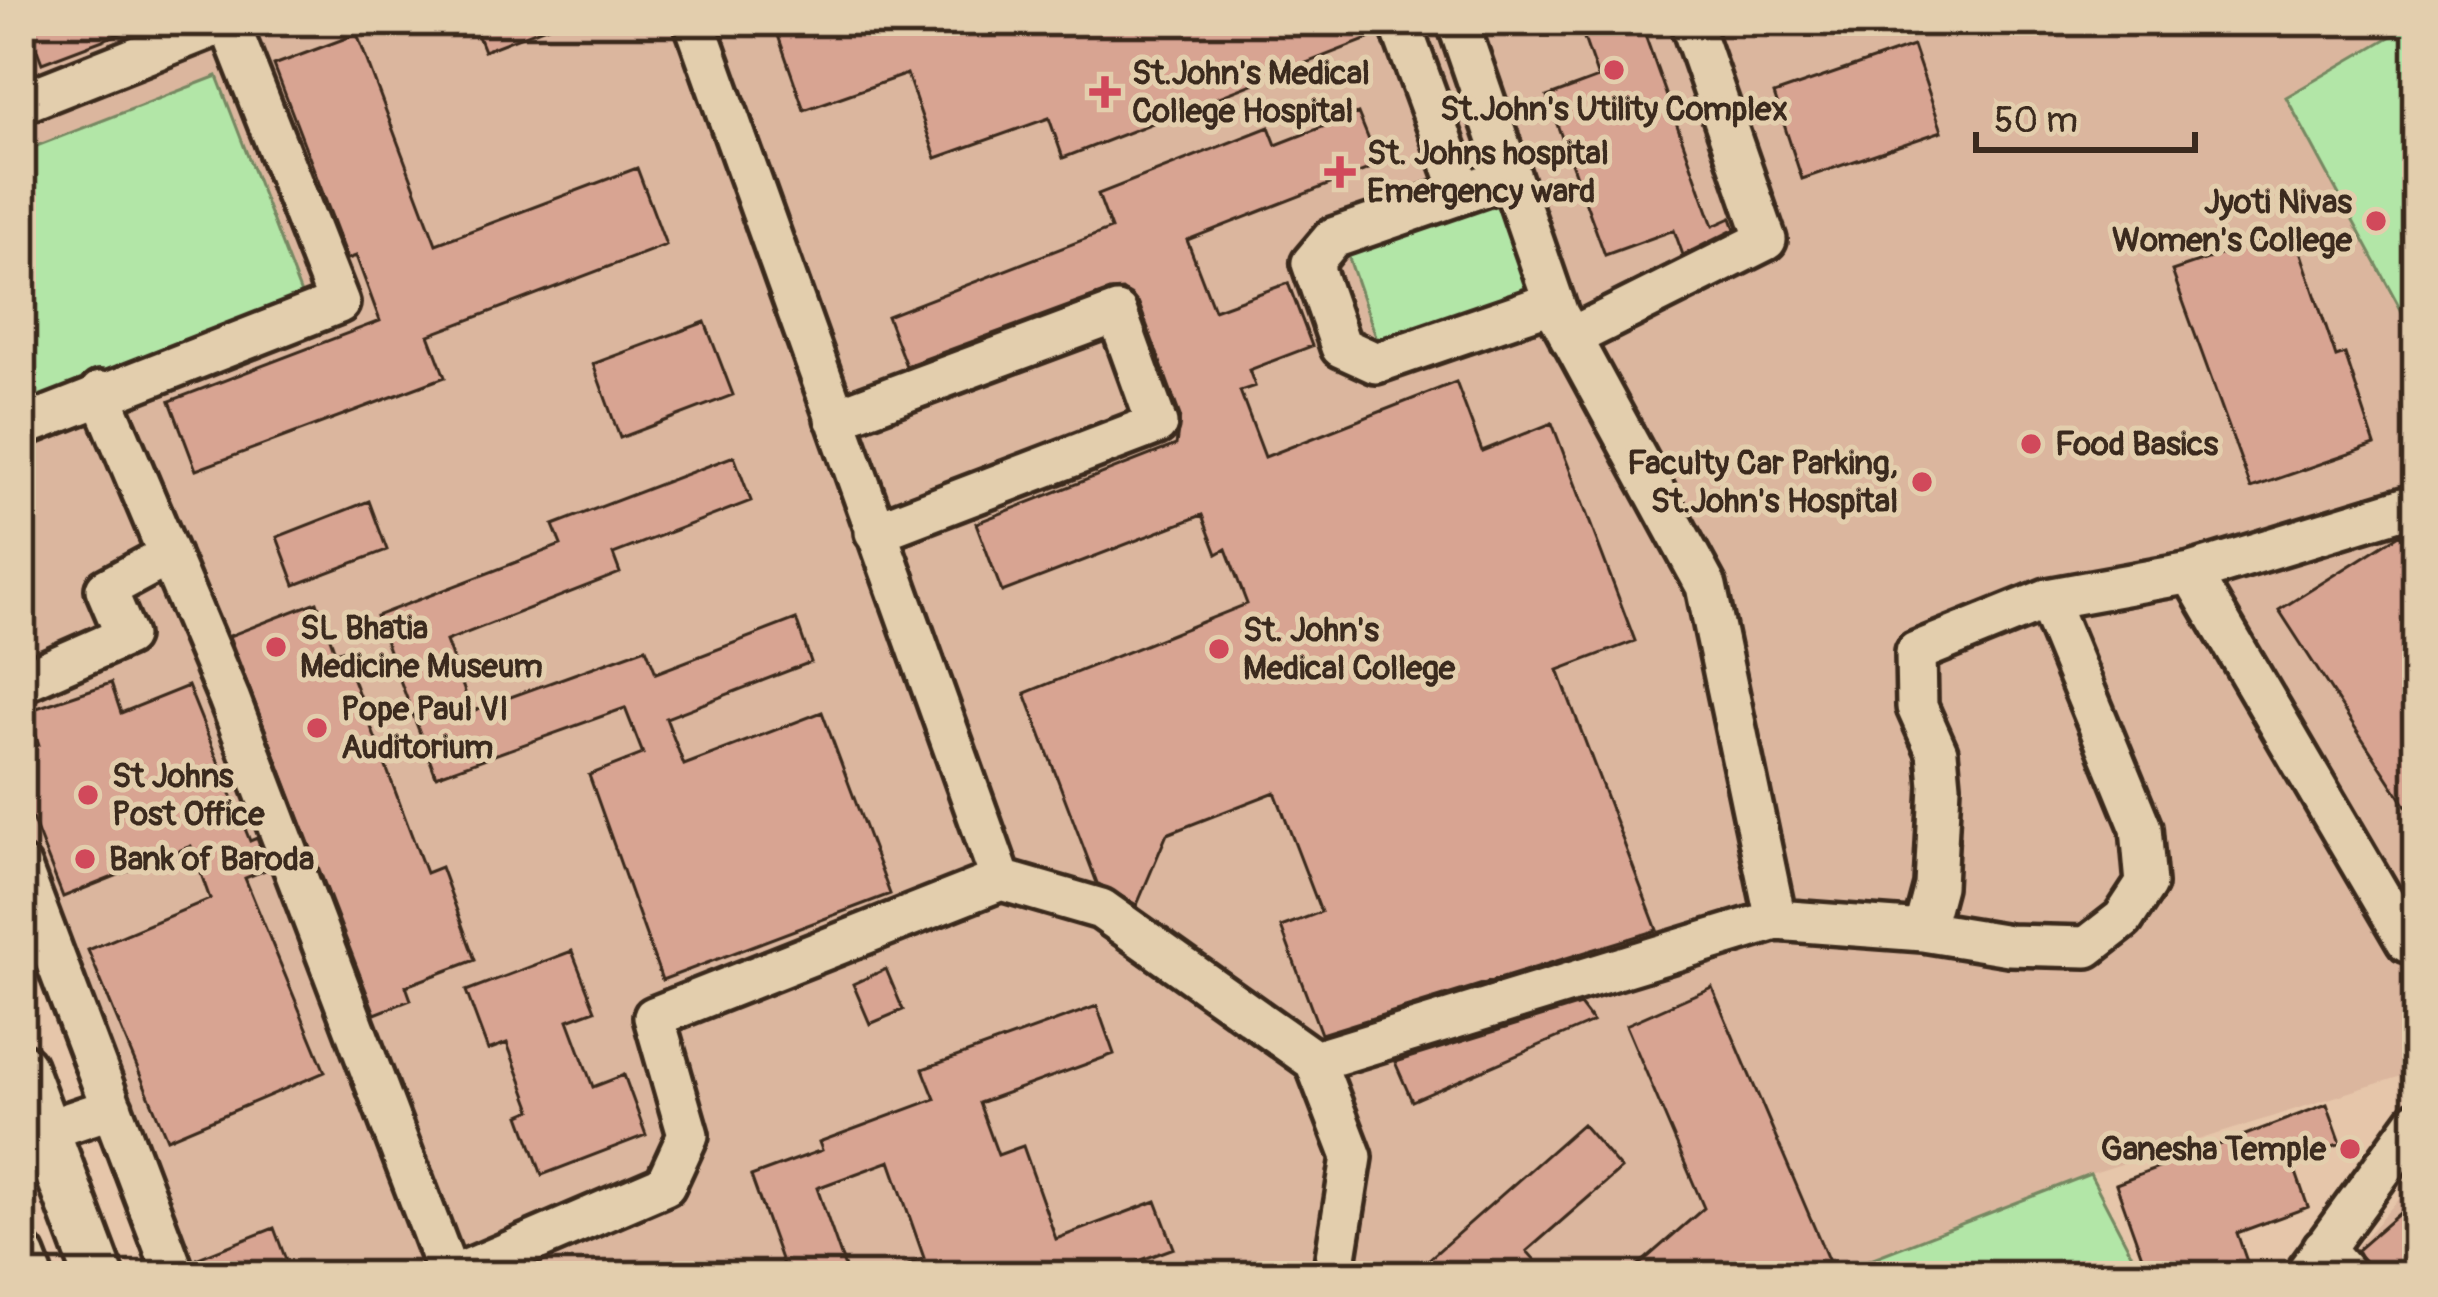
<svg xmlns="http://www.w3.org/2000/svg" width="2438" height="1297" font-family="Pangolin,sans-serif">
<rect width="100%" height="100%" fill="#e6c6aa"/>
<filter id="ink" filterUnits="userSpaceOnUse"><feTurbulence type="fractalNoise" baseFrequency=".00833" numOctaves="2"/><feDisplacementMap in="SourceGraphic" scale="24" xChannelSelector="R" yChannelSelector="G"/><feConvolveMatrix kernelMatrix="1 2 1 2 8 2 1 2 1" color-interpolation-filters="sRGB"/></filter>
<g filter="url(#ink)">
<path fill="#dbb69e" d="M21 21H2417V1071L2090 1174 1827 1276H152L21 926Z
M2417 1179V1276H2381L2356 1247Z"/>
<path fill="#b2e6a7" stroke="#768862" stroke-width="3" d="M2417 21V339L2286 97Z
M217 76 304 302 21 412V152Z
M1509 180 1546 290 1380 348 1342 238Z
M2090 1174 2143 1276H1827Z"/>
<path fill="#d8a492" stroke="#3b2a1e" stroke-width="3" d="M26 21H147L148 23 42 63Z
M472 21H556V23L484 51Z
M773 21H1376L1378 35 1063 158 1049 118 936 158 907 74 804 110Z
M1578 21H1640L1713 226 1731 218 1735 229 1683 255 1674 230 1605 255 1547 97 1598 78Z
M357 34 436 244 637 168 666 245 429 335 445 377 196 470 170 401 380 321 356 256 348 259 274 65Z
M1913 46 1942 131 1802 179 1774 94Z
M1358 113 1379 165 1187 240 1214 310 1288 283 1312 346 1249 370 1255 386 1240 391 1265 457 1456 382 1482 451 1552 423 1635 641 1558 670 1657 930 1321 1034 1281 927 1321 912 1275 792 1167 834 1137 905 1097 883 1025 693 1247 604 1226 549 1217 554 1202 515 1002 592 976 523 1176 445 1180 416 1139 304 1122 290 1109 291 906 366 887 316 1111 229 1098 194 1269 127 1276 145Z
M2293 230 2336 357 2345 354 2375 445 2251 488 2172 271Z
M705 322 733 395 620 438 593 364Z
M734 456 751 501 613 554 620 573 446 641 472 711 646 648 656 673 796 619 811 662 666 718 684 765 822 712 890 894 662 980 589 775 643 754 625 708 436 776 376 616 561 545 553 525Z
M369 501 387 550 295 585 277 537Z
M2400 534 2417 561V823L2279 610Z
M317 602 335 652 342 650 426 873 441 867 475 960 406 986 411 1000 375 1014 229 636Z
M111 683 121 713 188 686 250 841 257 838 268 869 245 878 325 1072 167 1139 88 950 210 899 191 846 63 897 21 790V753L39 745 28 711Z
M572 951 595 1010 568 1020 593 1087 624 1075 646 1135 542 1175 520 1115 532 1110 507 1043 488 1050 466 991Z
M886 969 903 1010 870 1024 853 984Z
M1712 987 1835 1276H1626L1704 1208 1626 1025Z
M1580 1005 1593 1022 1412 1101 1395 1062Z
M1097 1006 1114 1054 979 1103 998 1155 1023 1146 1056 1239 1156 1201 1174 1248 1098 1276H883L924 1258 890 1161 817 1188 848 1276H787L751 1176 822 1150 819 1142 935 1099 923 1069Z
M2327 1104 2341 1143 2292 1161 2308 1207 2237 1233 2252 1276H2149L2116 1184Z
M1582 1124 1621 1169 1527 1251 1549 1276H1410Z
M2417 1198V1276H2371L2357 1250Z
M274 1228 292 1276H204L198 1258Z"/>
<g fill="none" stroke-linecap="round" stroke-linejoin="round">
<defs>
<path id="minor" d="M694 21 1001 880
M1399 21 1462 193
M1457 21 1558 314 1706 586 1776 920
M21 103 228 21 339 303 21 427
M1510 177 1333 238 1312 263 1341 347 1376 363 1554 302
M1570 338 1766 240 1690 21
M100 392 229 698 449 1276
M835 418 1117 313 1157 424 875 532
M2191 573 2407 942
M21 682 126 636 106 589 169 555
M21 868 175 1276
M1923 931 1935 886 1940 785 1937 752 1917 707 1916 652 2047 599
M1315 1061 1776 920 1923 931 2009 945 2087 947 2123 919 2146 884 2141 828 2047 599 2191 573 2417 504
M44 1131 112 1108
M2323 1248 2348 1276
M453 1276 665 1185 688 1135 654 1017 1001 880 1101 909 1315 1061 1352 1157 1333 1276
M2304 1276 2417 1121"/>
<path id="major" d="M21 1068 99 1276
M21 1258 28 1276"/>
</defs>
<use href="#minor" stroke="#3b2a1e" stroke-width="48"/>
<use href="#major" stroke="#3b2a1e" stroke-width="57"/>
<use href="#minor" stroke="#e3cead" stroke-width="39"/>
<use href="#major" stroke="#e3cead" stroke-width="48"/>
</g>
</g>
<g fill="#d1495b" stroke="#e3cead" stroke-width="4.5">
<circle cx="1614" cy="70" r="12"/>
<path d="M1099 74h12v12h12v12h-12v12h-12v-12h-12v-12h12z"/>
<path d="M1334 154h12v12h12v12h-12v12h-12v-12h-12v-12h12z"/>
<circle cx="2376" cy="221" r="12"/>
<circle cx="2031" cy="444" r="12"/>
<circle cx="1922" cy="482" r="12"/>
<circle cx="276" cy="647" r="12"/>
<circle cx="1219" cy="649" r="12"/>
<circle cx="317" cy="728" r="12"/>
<circle cx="88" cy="795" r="12"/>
<circle cx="85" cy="859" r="12"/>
<circle cx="2350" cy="1149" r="12"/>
</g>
<g text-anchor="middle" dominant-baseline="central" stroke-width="10" stroke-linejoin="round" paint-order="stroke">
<g font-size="33" font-weight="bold" fill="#3b2a1e" stroke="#e3cead" text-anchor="start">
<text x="1132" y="73">St.John's Medical<tspan x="1132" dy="38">College Hospital</tspan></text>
<text x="1614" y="109" text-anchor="middle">St.John's Utility Complex</text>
<text x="1367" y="153">St. Johns hospital<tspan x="1367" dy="38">Emergency ward</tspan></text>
<text x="2352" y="202" text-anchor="end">Jyoti Nivas<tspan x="2352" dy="38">Women's College</tspan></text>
<text x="2055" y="444">Food Basics</text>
<text x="1898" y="463" text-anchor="end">Faculty Car Parking,<tspan x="1898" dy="38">St.John's Hospital</tspan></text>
<text x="300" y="628">SL Bhatia<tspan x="300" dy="38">Medicine Museum</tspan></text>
<text x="1243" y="630">St. John's<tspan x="1243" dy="38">Medical College</tspan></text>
<text x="341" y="709">Pope Paul VI<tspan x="341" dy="38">Auditorium</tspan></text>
<text x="112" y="776">St Johns<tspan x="112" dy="38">Post Office</tspan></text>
<text x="109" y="859">Bank of Baroda</text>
<text x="2326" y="1149" text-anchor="end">Ganesha Temple</text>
</g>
</g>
<rect width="2438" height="1297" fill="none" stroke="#e3cead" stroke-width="72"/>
<rect x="36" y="36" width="2366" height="1225" fill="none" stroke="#3b2a1e" stroke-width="4.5" filter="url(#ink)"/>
<path d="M1976 132v18h219v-18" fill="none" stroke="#3b2a1e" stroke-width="6"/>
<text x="1994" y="132" font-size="36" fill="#3b2a1e" stroke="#e3cead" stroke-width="9" paint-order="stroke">50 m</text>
</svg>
